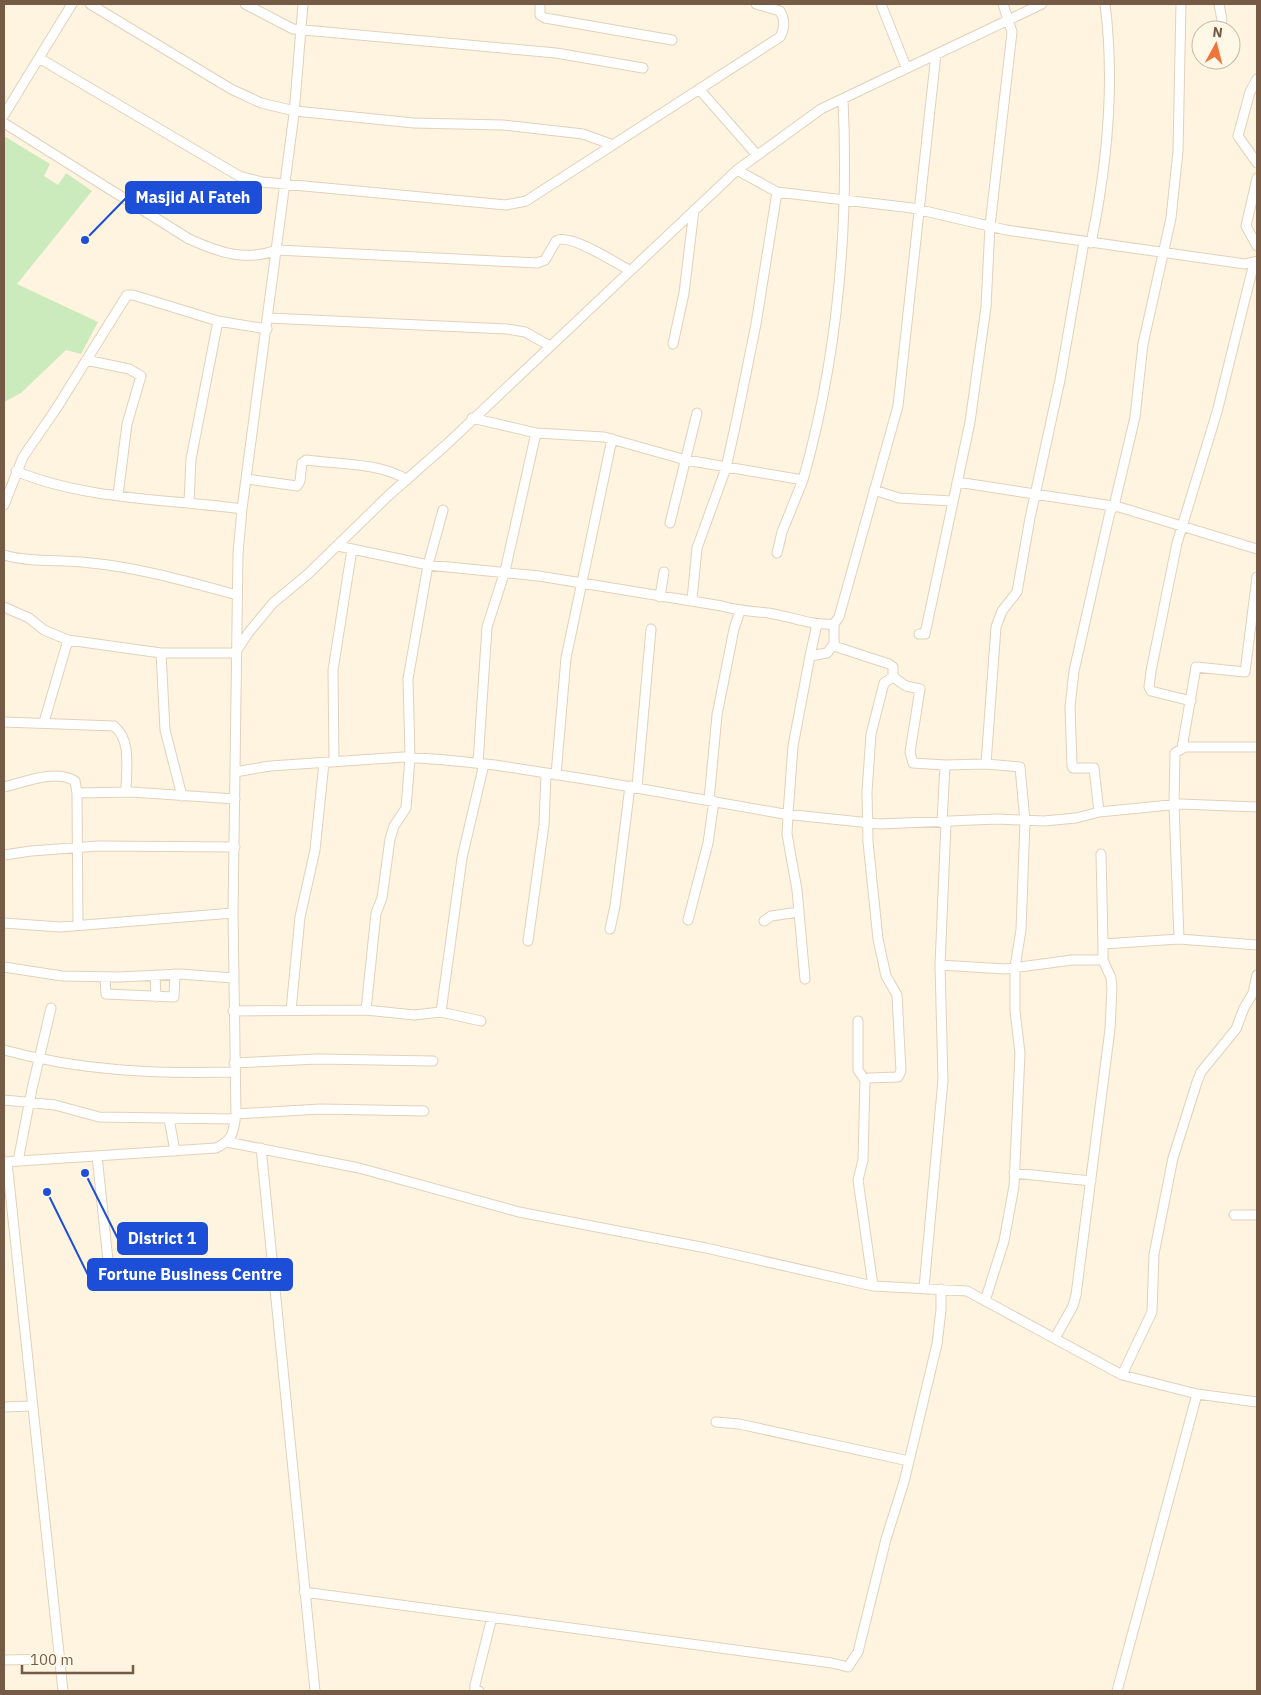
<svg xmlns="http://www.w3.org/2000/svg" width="1261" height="1695" font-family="'IBM Plex Sans',sans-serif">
<rect width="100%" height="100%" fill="#fef4df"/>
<path fill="#ccebbd" d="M4 136 50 164 44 176 58 185 66 173 92 191 17 284 98 322 81 354 66 350 21 393 4 402Z"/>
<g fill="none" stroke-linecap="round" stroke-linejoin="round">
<defs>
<path id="street" d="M90 4 231 89 261 103 295 111 414 123 503 125 583 134 613 145
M245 4 293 29 556 53 643 68
M540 4V15L545 18 672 40
M881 4 906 67
M1219 4 1222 20
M936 54 898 406 839 617 834 624V644L837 647 889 664 893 667V677L906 686 920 689 910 752 913 763 945 765 986 764 996 627 1002 611 1017 592 1030 518 1060 380 1084 242
M39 58 239 176 262 182 506 205 526 201 780 37C785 27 785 20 780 11L756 4
M1257 79 1250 92 1238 136 1257 163
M699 89 757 155
M4 115 72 4
M4 123 189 239C218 252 245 262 277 250L537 263 545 260 556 241C568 232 616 263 629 270
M737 170 777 192 912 208 1006 230 1245 264 1257 261
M1257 178 1246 226 1257 246
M1091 243C1107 166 1115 82 1105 4
M268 318 507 329 525 332 550 346
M673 344 684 293 694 210
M86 360 129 369 141 376 127 424 118 495
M472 418 536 433 604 437 686 460 803 480C838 356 849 228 843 99
M16 471C84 500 169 499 242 509
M247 479 297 486 300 481 302 463 306 460C336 464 383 463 407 480
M957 482 1119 507 1257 549
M874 490 899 498 952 501
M189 502 191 459 218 321
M4 505 23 457 56 409 127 295H133L218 321 267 329
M670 523 697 413
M338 546 428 565 539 576 722 606C738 611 752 611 768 613 790 616 812 626 834 624
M777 553 782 532 803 480
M4 555C32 563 62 559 91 563 141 568 189 582 237 595
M660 597 664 572
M692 600 697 548 726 468 737 418 756 324 777 192
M4 607 29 618 44 630 68 640 161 653H235L249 632 273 603 308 574 388 496 447 444 737 170 821 109 1042 4
M919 634H925L970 422 986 307 990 226 1012 32 1003 4
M161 653 165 730 182 796
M810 656 817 624
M1191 701 1151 691 1149 687 1151 671 1177 543 1217 412 1254 263
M4 722 114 726C132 740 126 770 126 792
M44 722 68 640
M1182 748 1196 667 1245 672 1257 577
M334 762 333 670 352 549
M478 763 487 627 505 571 536 433
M235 772 270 766 404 757 446 760 495 765 591 780 784 814 880 824 997 819 1044 821 1076 818 1099 812 1180 804 1257 807
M556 775 566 658 612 439
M4 787C25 782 55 769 75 781L77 793 131 792 235 799
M637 787 651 629
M77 793 78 925
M709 800 717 715 734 629 740 611
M1099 812 1094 768H1073L1072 766 1070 707 1074 671 1110 512 1114 506 1135 417 1143 344 1171 218 1178 151 1181 4
M942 823 945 765
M1101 854 1103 944
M4 855 31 851 98 846 235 847
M688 920 708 843 714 801
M764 921 771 916 799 912
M4 923 60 927 233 913
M610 929 615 906 630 786
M1179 939 1174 804 1175 753 1185 747H1257
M528 941 544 825 546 773
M940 965 1005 969 1072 960H1103
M4 967 62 976 119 977 180 974 233 978
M155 975 156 997
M105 977 106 994 174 997 175 974
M805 979 797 890 787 834 788 814 793 746 810 656 827 653 834 644
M291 1010 300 917 315 850 324 763
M366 1010 376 913 382 898 390 839 394 826 406 808 410 758 408 679 428 565 443 510
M233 1011 366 1010 414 1015 441 1012 481 1021
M441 1012 462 858 484 764
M858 1021V1070L865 1080
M4 1050C81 1071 155 1074 235 1072
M234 1063 318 1059 433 1061
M4 1100 55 1105 99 1117 235 1119
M236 1114 320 1109 424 1111
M169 1119 175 1151
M227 1142 359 1168 519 1212 706 1248 873 1286 967 1291 1122 1375 1197 1394 1257 1402
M261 1148 315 1691
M97 1156 109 1270
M18 1161 32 1089 51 1008
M4 1162 216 1148C234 1139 233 1133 236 1114L233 913 238 554 242 509 294 114 303 4
M7 1162 63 1691
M1014 1173 1091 1181
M1234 1215H1257
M873 1286 858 1180 863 1160 865 1080 869 1078 898 1077 901 1071 897 995 886 976 878 939 868 842 867 792 871 734 884 683 893 677
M924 1288 943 1080 940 965 946 823
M985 1301 1004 1241 1014 1186 1020 1053 1015 1011V967L1021 930 1025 821 1020 767 986 764
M1055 1338 1073 1306 1076 1295 1110 1029 1112 988 1111 978 1103 960V944L1179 939 1257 945
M1122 1375 1152 1312 1154 1254 1173 1158 1197 1082 1201 1072 1236 1029 1244 1008 1253 993 1257 975
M4 1407 32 1406
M716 1422 739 1424 909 1461
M304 1592 832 1663 848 1667 858 1652 886 1539 904 1482 937 1344 941 1310V1289
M4 1660 59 1659
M479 1691 475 1689V1685L492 1617
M1117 1691 1197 1394"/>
</defs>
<use href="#street" stroke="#e2d1bb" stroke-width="11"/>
<use href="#street" stroke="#fff" stroke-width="9"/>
</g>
<path fill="none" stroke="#1d4ed8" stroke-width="2" d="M85 240L126 198M85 1173L118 1239M47 1192L88 1275"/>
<g fill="#1d4ed8" stroke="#fff8e6" stroke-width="2">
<circle cx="85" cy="240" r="5"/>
<circle cx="85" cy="1173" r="5"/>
<circle cx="47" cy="1192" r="5"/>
</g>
<g fill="#1d4ed8" stroke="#1d4ed8" stroke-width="2">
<rect x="126" y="182" width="135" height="31" rx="5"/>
<rect x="118" y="1223" width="89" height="31" rx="5"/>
<rect x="88" y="1259" width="204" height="31" rx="5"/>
</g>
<g font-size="16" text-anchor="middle" font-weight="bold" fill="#fff">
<text x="193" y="203">Masjid Al Fateh</text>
<text x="162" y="1244">District 1</text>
<text x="190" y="1280">Fortune Business Centre</text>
</g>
<rect width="1261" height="1695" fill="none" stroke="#755b45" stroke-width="10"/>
<g transform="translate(1216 45) rotate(7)"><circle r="24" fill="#fff8e6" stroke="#c8b9a6"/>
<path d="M0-4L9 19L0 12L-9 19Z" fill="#f0743c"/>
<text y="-8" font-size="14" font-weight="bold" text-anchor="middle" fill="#755b45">N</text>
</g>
<path d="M22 1665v8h111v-8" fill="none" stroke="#755b45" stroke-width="2.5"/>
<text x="30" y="1665" font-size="15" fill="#755b45" stroke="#fff8e6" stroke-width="4" paint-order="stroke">100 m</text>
</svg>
